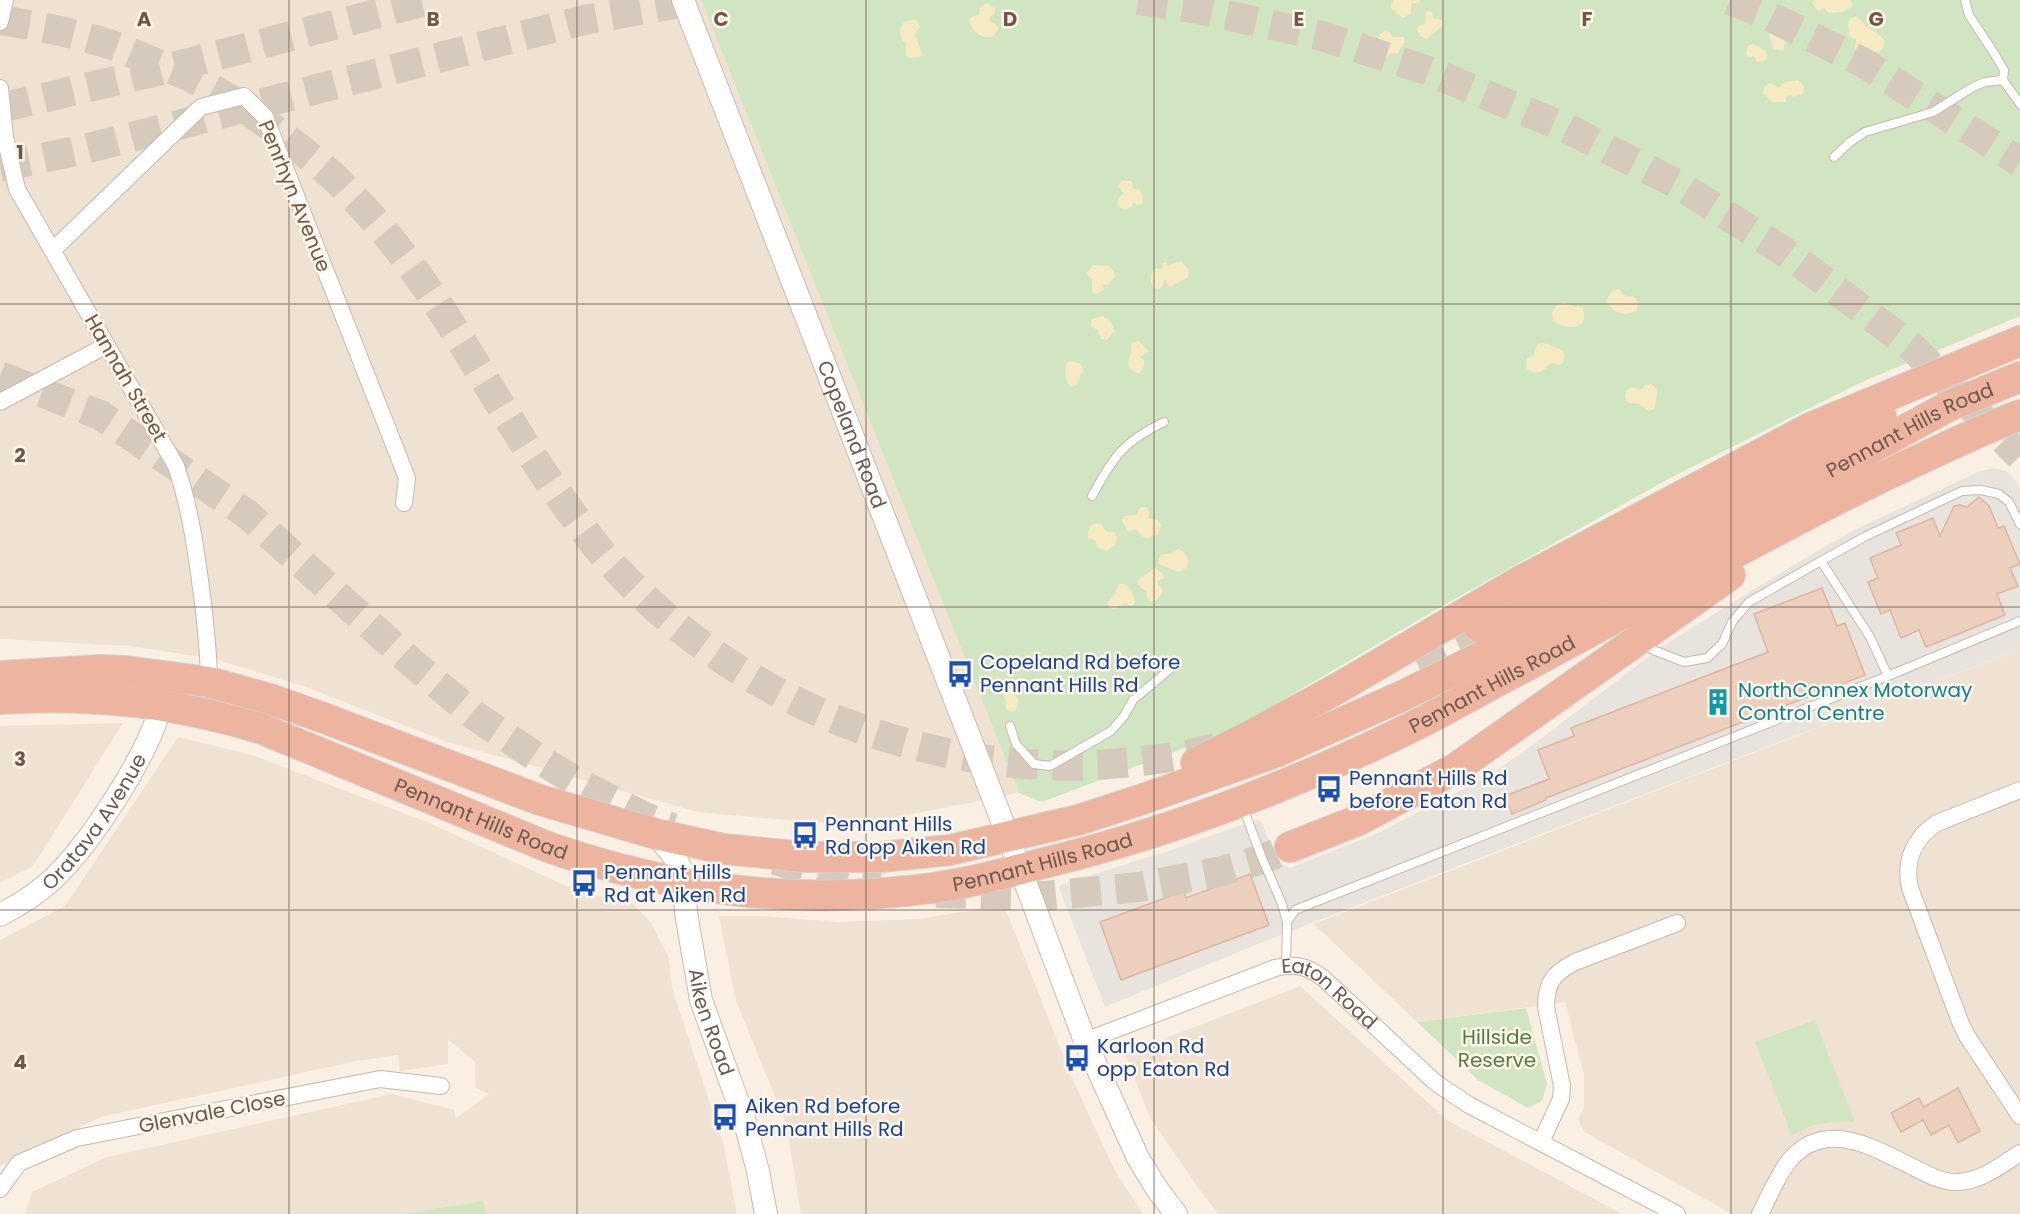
<svg xmlns="http://www.w3.org/2000/svg" width="2020" height="1214" font-family="Poppins,sans-serif">
<rect width="100%" height="100%" fill="#f9f0e3"/>
<path fill="#f0e2d2" d="M0 0H701L1019 793 851 826 698 812 447 742 303 686 215 659 130 646 0 639Z
M2020 649V1214H1732L1584 1132 1578 1119 1584 1108V1074L1565 1002 1417 1022 1314 924Z
M123 723 33 866 0 883V726Z
M178 737 252 755 427 822 586 895 629 900 651 923 669 958 672 988 724 1146 737 1214H25L32 1192 107 1157 392 1094 454 1110 456 1118 489 1094 476 1088 475 1062 448 1039V1064L400 1071 398 1055 356 1061 101 1117 0 1166V940L65 906Z
M1004 905 1071 1076 1114 1169 1143 1214H801L786 1123 736 1001 719 916H761L838 922 919 919Z
M1300 986 1447 1120 1622 1214H1218L1199 1189 1150 1118 1125 1054Z"/>
<path fill="#e9e3dd" d="M1996 468 2008 472 2016 481 2020 489V649L1260 943 1105 1007 1059 888 1060 885 1168 851 1256 820 1261 821 1272 849 1282 864 1290 868 1378 833 1490 775 1535 743 1664 645 1807 557 1854 530 1980 471Z"/>
<path fill="#d1e5c3" d="M701 0H2020V316L1862 382 1670 478 1437 609 1232 730 1042 802 1019 793Z
M1526 1008 1547 1084 1542 1101 1528 1108 1478 1080 1417 1022Z
M1815 1020 1855 1122C1829 1121 1814 1122 1792 1136L1755 1042Z
M483 1201 486 1214H406L409 1213Z"/>
<path fill="#f5eac1" d="M1393 0H1420V2L1411 4V13L1403 18 1392 9 1391 6Z
M1814 0H1851L1852 7 1842 12 1829 13 1824 8 1818 11 1812 3Z
M986 3 995 8V13L989 18 990 21 997 25 998 30 993 37C981 39 972 32 969 20L971 17 979 15 980 8Z
M1429 11 1432 13 1433 18 1442 20 1444 24 1427 39 1420 36 1417 30 1419 25 1425 24 1426 12Z
M1856 16C1861 19 1862 23 1866 26 1874 32 1880 33 1885 42L1883 48 1879 52 1871 51 1862 57C1852 52 1856 48 1856 40L1849 36 1848 23 1851 18Z
M916 19 920 27 915 34 922 54 920 57 910 58 906 55V43L902 41 900 30 904 22Z
M1777 30 1781 32 1785 40 1784 49 1782 51 1773 48 1769 34 1772 31Z
M1386 31 1390 32 1392 37H1404L1405 42 1397 54 1391 53 1386 59 1380 57 1376 63H1370L1369 53 1378 45C1377 37 1379 34 1386 31Z
M1752 44C1758 45 1764 50 1768 55L1766 60 1757 62 1754 56 1749 57 1746 54 1748 46Z
M1798 80 1804 86 1803 94 1794 97 1790 95 1786 97V102H1772L1763 93C1764 87 1765 84 1772 83L1779 88 1785 82Z
M1122 181H1131L1133 184 1132 189H1139L1143 197 1142 204 1137 205 1134 202 1131 207 1124 210 1119 207 1117 204 1121 195 1124 194 1118 186Z
M1165 262 1169 266 1176 262H1182L1189 270 1188 277 1172 286 1168 285 1165 279 1162 287 1158 289 1153 287 1150 278 1154 268 1162 269 1163 263Z
M1093 265 1109 266 1114 271 1115 277 1108 285 1103 284 1104 290 1096 294 1092 292V280L1087 273Z
M1619 289C1622 295 1625 297 1633 296L1638 301 1637 310C1626 318 1613 313 1607 302 1608 294 1611 290 1619 289Z
M1564 302 1575 307H1582C1592 330 1567 331 1553 321L1552 313 1557 305Z
M1102 316C1110 320 1113 323 1114 331L1107 340 1101 339 1098 330 1090 326 1092 319Z
M1139 341 1148 351 1140 357 1144 360V366L1140 373H1136C1124 364 1128 364 1131 353 1132 350 1131 347 1131 343Z
M1541 343C1548 343 1556 348 1562 350L1565 356 1564 361 1560 365 1551 363C1543 371 1539 376 1527 369L1526 359 1534 355 1537 345Z
M1070 361 1081 364 1084 372 1080 375 1078 384 1072 387C1065 383 1065 372 1066 364Z
M1652 384 1657 390 1655 409 1648 411 1639 404 1628 403C1624 398 1625 393 1628 389L1632 387 1641 390 1645 385Z
M1141 507H1146L1149 511 1148 518 1158 520 1161 525 1158 534 1148 538 1143 537 1137 530 1127 531 1125 526 1123 524 1122 520 1124 516 1136 515Z
M1101 523 1106 532H1114L1117 537 1116 544 1107 551 1098 548 1095 540 1088 538V531L1093 524Z
M1178 549C1187 553 1189 558 1187 568L1180 572 1160 565 1158 562 1161 554H1171Z
M1155 568 1162 573 1164 578 1158 581V585L1161 587 1163 592 1156 600 1150 602 1147 597V591L1141 588 1138 584V579C1146 576 1149 571 1155 568Z
M1119 584H1124C1131 588 1135 596 1135 603L1131 606 1124 603 1115 609 1110 608 1107 603 1116 592Z
M1007 683 1013 684 1015 688 1014 695 1019 700 1016 710 1012 712 1006 709 1005 698 1001 692V687Z"/>
<path fill="#ecd0bd" stroke="#dcb7a0" stroke-width="1.5" d="M1979 497 1989 506 1998 528 2004 526 2020 564 2010 568 2018 586 1997 594 2005 615 1926 647 1919 630 1901 638 1890 610 1881 614 1868 582 1878 578 1870 558 1901 545 1896 533 1933 518 1940 536 1954 506 1960 505 1967 507Z
M1822 588 1837 626 1845 623 1865 675 1546 798V800L1512 814 1505 796 1549 779 1538 750 1574 736 1571 728 1768 652 1754 614Z
M1250 874 1269 925 1121 980 1100 922 1184 891 1186 898Z
M1958 1088 1980 1131 1958 1143 1949 1125 1931 1135 1923 1120 1901 1132 1891 1113 1919 1098 1924 1107Z"/>
<g fill="none" stroke-linecap="round" stroke-linejoin="round">
<path stroke="#d6cabd" stroke-width="30" stroke-dasharray="30 15" stroke-linecap="butt" d="M1138 0 1198 9 1322 36 1426 70 1566 128 1679 185 1788 254 1912 347 2020 456
M1730 0 1765 14 1862 62 2020 162
M0 20C38 26 75 33 112 45 128 51 145 59 161 65 173 70 185 74 196 80 240 102 291 140 328 172 338 180 346 190 355 199 446 293 497 415 576 519 589 537 603 556 619 572 742 703 930 777 1109 764 1147 761 1185 757 1222 746
M0 108 158 71 429 0
M0 167 85 149 584 20 696 0
M0 376 100 415 247 514 411 662 474 715 539 759 575 781 643 816 672 828
M1414 657 1479 627
M775 860 848 882 880 886
M936 893 1044 896 1139 887 1222 871 1266 858 1290 847"/>
<defs>
<path id="lane" d="M1965 0 1969 15 1992 50 2004 70 2003 80 2020 104
M1834 157 1850 142 1865 132 1933 112 1973 87 1985 82 2003 80
M1092 496C1113 457 1124 441 1164 422
M1643 646 1684 662 1707 658 1722 644 1732 622 1749 602 1821 561
M1888 676 1870 637 1821 561 1866 536 1962 491 1981 490 1999 494 2009 502 2020 524
M1010 726 1016 744 1034 764 1050 766 1111 731 1124 716 1133 700 1176 664
M1242 805 1262 858 1282 904 1287 922
M1286 965 1287 922 1295 910 1888 676 2020 621"/>
<g id="street">
<path d="M0 22 5 0"/>
<path d="M0 88 5 137 17 189 176 466C191 510 197 557 203 603 206 630 209 656 209 682"/>
<path d="M53 250 201 107 244 96 265 117 407 478 404 503"/>
<path d="M0 402 107 345"/>
<path d="M2020 790 1937 823C1914 838 1904 861 1910 888L1961 1024 1967 1036 2020 1116"/>
<path id="s1" d="M1085 1041 1275 968C1294 963 1307 966 1323 978L1436 1083 1469 1105 1677 1214"/>
<path d="M1541 1142 1561 1099 1562 1086 1546 1007C1546 982 1554 973 1575 962L1677 923"/>
<path d="M0 1189 19 1163 77 1138 380 1079 441 1086"/>
<path d="M1760 1214C1769 1197 1777 1176 1789 1161 1824 1118 1872 1147 1911 1166 1925 1173 1941 1183 1958 1182 1982 1181 2001 1165 2020 1153"/>
</g>
<g id="secondary">
<path id="s2" d="M683 0 1001 818 1085 1041 1138 1158 1157 1189 1176 1214"/>
<path id="s3" d="M656 834 676 859 684 875 686 913 701 1000 744 1119 758 1171 766 1214"/>
<path id="s4" d="M0 915C19 905 37 894 53 879 90 844 149 754 161 705"/>
</g>
<g id="highway">
<path d="M1479 627 1510 616 1881 416"/>
<path id="s5" d="M0 676 100 670 126 671 209 682 273 700 321 717 540 800 656 834 724 849 805 857H881L950 850 1078 820 1140 800 1276 752 1400 697 1558 619 1949 406 2020 377"/>
<path id="s6" d="M0 699C90 693 175 702 262 729L548 847C674 891 799 906 932 888 971 883 1009 872 1048 862 1174 831 1296 784 1412 727 1448 709 1482 689 1517 671 1639 606 1759 537 1882 477 1928 456 1973 433 2020 415"/>
<path d="M1196 763 1250 736 1340 687 1517 583 1812 427 2020 341"/>
<path d="M1290 847 1359 820 1456 768 1730 575"/>
</g>
</defs>
<use href="#lane" stroke="#c8b8ab" stroke-width="10"/>
<use href="#street" stroke="#c8b8ab" stroke-width="18"/>
<use href="#secondary" stroke="#cebaab" stroke-width="24"/>
<use href="#highway" stroke="#d6d0cd" stroke-width="32"/>
<use href="#lane" stroke="#fff" stroke-width="8"/>
<use href="#street" stroke="#fff" stroke-width="16"/>
<use href="#secondary" stroke="#fff" stroke-width="22"/>
<use href="#highway" stroke="#edb4a0" stroke-width="30"/>
</g>
<path fill="none" stroke="#6e584c" stroke-width="1.5" stroke-opacity="0.55" d="M289 0V1214M577 0V1214M866 0V1214M1154 0V1214M1443 0V1214M1731 0V1214M0 304H2020M0 607H2020M0 910H2020"/>
<defs>
<symbol id="bus-bare" viewBox="-9 -9 18 18"><path d="M-5-6H5V4H4V6H2V4H-2V6H-4V4H-5ZM-3.5-4V0h7V-4ZM-3.5 1.2v1.5H-2V1.2ZM2 1.2v1.5H3.5V1.2Z" fill="#1a4fb4" stroke="#fdf5e8" stroke-width="2.5" paint-order="stroke"/></symbol>
<symbol id="building-bare" viewBox="-9 -9 18 18"><path d="M-4-6H4V6H1V3H-1V6H-4ZM-2.5-4.3h1.7v1.8h-1.7ZM.8-4.3h1.7v1.8H.8ZM-2.5-1h1.7V.8h-1.7ZM.8-1h1.7V.8H.8Z" fill="#0f9aa8" stroke="#fdf5e8" stroke-width="2.5" paint-order="stroke"/></symbol>
</defs>
<g fill-rule="evenodd">
<use href="#bus-bare" x="941" y="655" width="38" height="38"/>
<use href="#building-bare" x="1699" y="683" width="38" height="38"/>
<use href="#bus-bare" x="1310" y="770" width="38" height="38"/>
<use href="#bus-bare" x="786" y="816" width="38" height="38"/>
<use href="#bus-bare" x="565" y="864" width="38" height="38"/>
<use href="#bus-bare" x="1058" y="1039" width="38" height="38"/>
<use href="#bus-bare" x="706" y="1098" width="38" height="38"/>
</g>
<g text-anchor="middle" dominant-baseline="central" stroke-width="5" stroke-linejoin="round" paint-order="stroke">
<g font-size="20" fill="#6e584c" stroke="#fdf5e8">
<text transform="translate(295 196) rotate(68)">Penrhyn Avenue</text>
<text transform="translate(126 378) rotate(60)">Hannah Street</text>
<text stroke="none"><textPath href="#s5" startOffset="2031">Pennant Hills Road</textPath></text>
<text stroke="none"><textPath href="#s2" startOffset="466">Copeland Road</textPath></text>
<text stroke="none"><textPath href="#s6" startOffset="1563">Pennant Hills Road</textPath></text>
<text stroke="none"><textPath href="#s4" startOffset="135">Oratava Avenue</textPath></text>
<text stroke="none"><textPath href="#s6" startOffset="502">Pennant Hills Road</textPath></text>
<text stroke="none"><textPath href="#s6" startOffset="1078">Pennant Hills Road</textPath></text>
<text stroke="none"><textPath href="#s1" startOffset="267">Eaton Road</textPath></text>
<text stroke="none"><textPath href="#s3" startOffset="200">Aiken Road</textPath></text>
<text transform="translate(212 1112) rotate(-11)">Glenvale Close</text>
</g>
<g font-size="20" fill="#164399" stroke="#fdf5e8" text-anchor="start">
<text x="980" y="662">Copeland Rd before<tspan x="980" dy="23">Pennant Hills Rd</tspan></text>
<text x="1349" y="778">Pennant Hills Rd<tspan x="1349" dy="23">before Eaton Rd</tspan></text>
<text x="825" y="824">Pennant Hills<tspan x="825" dy="23">Rd opp Aiken Rd</tspan></text>
<text x="604" y="872">Pennant Hills<tspan x="604" dy="23">Rd at Aiken Rd</tspan></text>
<text x="1097" y="1046">Karloon Rd<tspan x="1097" dy="23">opp Eaton Rd</tspan></text>
<text x="745" y="1106">Aiken Rd before<tspan x="745" dy="23">Pennant Hills Rd</tspan></text>
</g>
<g font-size="20" fill="#0d838f" stroke="#fdf5e8" text-anchor="start">
<text x="1738" y="690">NorthConnex Motorway<tspan x="1738" dy="23">Control Centre</tspan></text>
</g>
<g font-size="20" fill="#567948" stroke="#fdf5e8">
<text x="1497" y="1037">Hillside<tspan x="1497" dy="23">Reserve</tspan></text>
</g>
</g>
<g font-size="20" text-anchor="middle" font-weight="bold" fill="#6e584c" stroke="#fdf5e8" stroke-width="5" stroke-linejoin="round" paint-order="stroke">
<text x="144" y="26">A</text>
<text x="433" y="26">B</text>
<text x="721" y="26">C</text>
<text x="1010" y="26">D</text>
<text x="1299" y="26">E</text>
<text x="1587" y="26">F</text>
<text x="1876" y="26">G</text>
<text x="20" y="159">1</text>
<text x="20" y="462">2</text>
<text x="20" y="766">3</text>
<text x="20" y="1069">4</text>
</g>
</svg>
